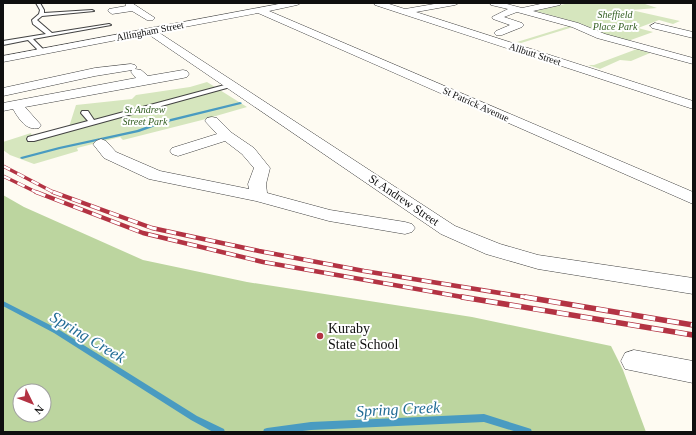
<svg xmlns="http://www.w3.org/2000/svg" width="696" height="435" font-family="Georgia,serif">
<rect width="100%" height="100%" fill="#fefbf2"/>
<path fill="#d6e6be" d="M569 3H642L657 8 631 10 680 21 673 24 659 20 638 28 653 32 628 41 606 35 582 24 536 11Z
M569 26 573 27 521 43 517 42Z
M637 49 650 53 631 61 620 60 600 69 588 65H594Z
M207 82 247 107 202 120 123 140 120 137 77 148 78 151 34 164 10 155 3 150V142L31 133 32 136 69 127 76 105 132 99 136 95 190 87Z"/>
<path fill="#bcd59f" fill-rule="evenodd" d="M3 195 24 207 143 260 247 282 472 317 611 346 623 370 646 432H3ZM20 391H44V415H20Z"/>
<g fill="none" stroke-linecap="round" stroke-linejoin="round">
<path fill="#499bc1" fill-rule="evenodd" d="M240 102 242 103 241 104 164 123 139 132 60 149 22 159 20 158 21 157 59 147 137 130 162 121Z
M3 301 58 329 197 416 224 429 225 432H213L191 420 54 333 3 306Z
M484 414 528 428 531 429 532 432H517L484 422 311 430 294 432H263L264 429 267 428 311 422Z"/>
<defs>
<path id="lane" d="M36 3H40L44 10V13L92 10 94 11 42 16 37 20 52 33 109 24 111 25 33 39 43 49 41 53 39 54 36 52 37 49 28 40 3 45V41L46 34 33 24 32 20 39 14 40 10Z
M232 83 234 84V86L34 141H28L27 139 28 137 88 121 81 113 82 111H88L94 120Z"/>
<path id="street" d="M126 3H132L155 18 153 20H147L132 11 112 14 108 11 109 9 126 6Z
M284 3H301L297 5 269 11 693 192V204L258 13 158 32 455 226 500 244 538 255 693 278V294L538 269 486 254 441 234 148 34 3 62V56Z
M374 3H386L405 9 440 3H459L455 5 416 12 693 101V109L375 5Z
M490 3H503L522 8 545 3H561L560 5 533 11 578 23 605 34 693 58V64L597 38 572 27 517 12 504 17 522 23 524 25 522 27 502 35H496L494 33 496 31 510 25 493 19 492 17 508 9 491 5Z
M655 23 693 32V38L652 28 650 26Z
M131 64 135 65 137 67 135 69 141 70 148 76 183 70 187 71 189 74 187 77 183 78 25 107 41 125 39 128C26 131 19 119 13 109L3 111V103L136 78 131 72 132 70 95 76 3 96V88L95 68Z
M212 117 217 118 232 133 254 148 270 168 266 184 267 193 330 210 405 222 412 224 415 228 412 232 405 234 329 221 256 201 149 179 104 158 93 144 96 141 101 139 106 141 116 152 160 171 249 189 248 184 254 168 242 154 225 141 178 156 172 154 170 151 172 148 217 134 205 121 207 118Z
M634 350 693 361V383L625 369 621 361 625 353Z"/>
</defs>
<use href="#lane" stroke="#424242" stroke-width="2"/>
<use href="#street" stroke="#424242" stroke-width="1"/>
<use href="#lane" fill="#fff" fill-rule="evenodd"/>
<use href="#street" fill="#fff" fill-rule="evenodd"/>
<defs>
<path id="rail-far2" d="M3 166 55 193
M3 176 38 193"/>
<path id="rail-far1" d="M36 192 143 233 263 262 468 298
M53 192 152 228 259 251 364 271 531 298"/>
<path id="rail" d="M462 297 693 335
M525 297 693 325"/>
</defs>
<use href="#rail-far2" stroke="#b33343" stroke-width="3.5"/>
<use href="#rail-far1" stroke="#b33343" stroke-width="4.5"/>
<use href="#rail" stroke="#b33343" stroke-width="5.5"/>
<use href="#rail-far2" stroke="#fff" stroke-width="2.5" stroke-dasharray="8" stroke-linecap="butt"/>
<use href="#rail-far1" stroke="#fff" stroke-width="3" stroke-dasharray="10" stroke-linecap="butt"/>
<use href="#rail" stroke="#fff" stroke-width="4" stroke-dasharray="12" stroke-linecap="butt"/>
</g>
<circle fill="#b33343" stroke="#fff" stroke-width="1.5" cx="320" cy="336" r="4"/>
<g text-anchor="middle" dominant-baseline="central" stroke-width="4" stroke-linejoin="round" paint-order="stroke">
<g font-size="10" font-style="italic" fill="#366125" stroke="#fff">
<text x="615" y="14">Sheffield<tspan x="615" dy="12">Place Park</tspan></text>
<text x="145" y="109">St Andrew<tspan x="145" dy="12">Street Park</tspan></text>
</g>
<g font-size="10" fill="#0f0f0f" stroke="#fff">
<text transform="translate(150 31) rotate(-11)">Allingham Street</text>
<text transform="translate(535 54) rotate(18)">Allbutt Street</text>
<text transform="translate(476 104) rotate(24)">St Patrick Avenue</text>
</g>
<g font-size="12" fill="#0f0f0f" stroke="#fff">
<text transform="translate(404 200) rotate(34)">St Andrew Street</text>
</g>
<g font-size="14" fill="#0f0f0f" stroke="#fff" text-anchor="start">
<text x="328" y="328">Kuraby<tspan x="328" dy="16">State School</tspan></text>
</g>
<g font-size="16" font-style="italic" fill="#236d96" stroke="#fff">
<text transform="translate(88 337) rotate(31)">Spring Creek</text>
<text transform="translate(398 409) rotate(-3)">Spring Creek</text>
</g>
</g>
<rect width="696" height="435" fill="none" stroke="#0f0f0f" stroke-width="8"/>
<g transform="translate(32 403) rotate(133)"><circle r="19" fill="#ffffff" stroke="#9f9f9f"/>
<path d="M0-3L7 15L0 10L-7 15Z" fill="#b33343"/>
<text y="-6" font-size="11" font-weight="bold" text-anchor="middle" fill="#0f0f0f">N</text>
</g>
</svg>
